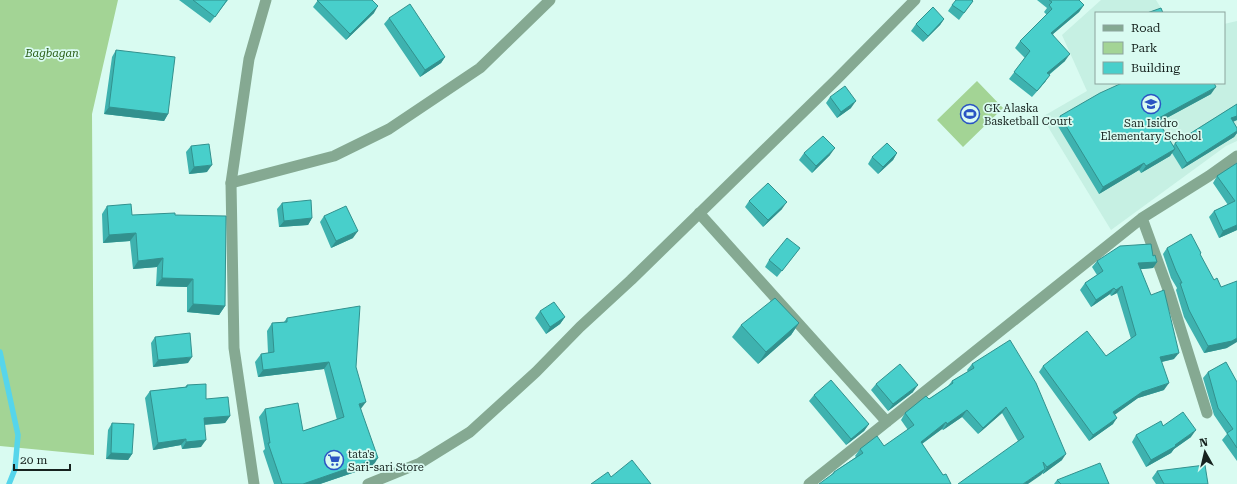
<svg xmlns="http://www.w3.org/2000/svg" width="1237" height="484" font-family="'Roboto Serif',serif">
<rect width="100%" height="100%" fill="#d9fbf1"/>
<path fill="#c6f0e3" d="M1101 0H1156L1164 13H1096V83H1224V24L1237 21V141L1226 146 1111 230 1042 117 1087 91 1062 35Z"/>
<path fill="#a3d495" d="M0 0H118L92 114 94 455 0 446Z
M977 81 1003 108 963 147 937 120Z"/>
<g fill="none" stroke-linecap="round" stroke-linejoin="round">
<path stroke="#56d5eb" stroke-width="5.5" d="M0 352 18 435 15 469 9 484"/>
<path stroke="#85a992" stroke-width="11" d="M231 183 334 156 389 129 480 68 550 0
M699 213 887 422
M1142 218 1170 295 1207 413
M368 484 420 463 470 432 536 372 580 327 631 280 836 80 915 0
M809 484 1142 218 1209 176 1237 156"/>
<path stroke="#85a992" stroke-width="11" d="M254 484 234 348 231 183 249 59 266 0"/>
</g>
<path fill="#3eb2af" d="M179 0H228L210 23Z
M318 0 374 13 346 40 313 7Z
M1037 0H1079L1084 5 1079 12 1053 34 1065 61 1049 75 1045 82 1032 97 1009 79 1025 58 1015 48 1020 41 1047 15 1044 12 1047 8Z
M973 1 959 20 948 11 952 5Z
M389 18 445 57 441 63 420 77 384 24Z
M944 19 940 25 923 42 911 31 916 24Z
M116 50 168 114 164 121 104 114 112 57Z
M1211 94 1159 122 1173 146 1175 143 1237 104V120L1233 122 1237 128V133L1234 137 1182 169 1172 153 1170 156 1141 173 1139 170 1099 194 1056 123 1060 116Z
M830 97 851 108 837 118 826 103Z
M191 146 207 172 189 174 186 152Z
M804 153 830 155 812 173 799 160Z
M897 153 893 160 878 174 868 164 872 157Z
M1237 163V230L1219 238 1209 217 1214 211 1228 205 1213 183 1217 176Z
M749 201 782 209 763 227 745 207Z
M282 203 312 218 308 225 279 227 277 209Z
M107 206 132 215H175L225 306 219 315 187 312V287L156 286 157 267 133 269 130 241 103 243 102 214Z
M324 216 353 238 331 248 320 222Z
M800 248 777 277 765 267 769 260Z
M1167 248 1201 253 1200 254 1227 348 1204 353 1184 317 1176 290 1177 288 1171 278 1163 254Z
M1153 256 1157 262 1153 268 1140 269 1174 359 1162 362 1164 390 1138 398 1115 414 1113 424 1089 441 1039 372 1043 366 1106 356 1131 339 1117 293 1111 296 1110 294 1091 307 1080 290 1085 283 1097 275 1092 267 1097 261Z
M540 311 565 317 560 324 546 334 535 318Z
M287 318 356 367 361 409 373 466 320 484H274L263 451 265 449 259 417 265 409 303 431 337 420 324 369 258 377 255 362 261 354 268 353 267 331 272 323 284 322Z
M799 323 791 335 758 364 732 337 741 325Z
M155 337 188 363 153 367 151 343Z
M972 364 1062 460 1043 474 1042 473 1041 475 1018 441 1002 413 978 434 962 417 943 430 942 429 922 444 943 475 951 484 831 475 834 472 856 457 855 456 860 449 884 446 908 430 901 420 905 413 929 399 948 386 952 381 968 372 967 370Z
M1208 372 1237 382V461L1222 440 1227 434 1214 415 1203 378Z
M876 384 913 392 888 411 871 390Z
M187 385 230 416 225 423 204 425 201 447 182 449 181 445 153 450 145 398 150 391 185 387Z
M814 395 869 424 864 431 846 445 809 401Z
M112 423 132 454 128 460 106 459 108 430Z
M1163 426 1191 437 1174 449 1171 453 1146 467 1132 442 1136 435Z
M1157 471 1208 484H1156L1152 478Z
M1057 480 1109 484H1054Z"/>
<path fill="#32918e" d="M1084 5 1079 12 1047 39 1051 33Z
M378 6 374 13 346 40 350 34Z
M944 19 940 25 923 42 928 36Z
M1070 54 1065 61 1042 80 1047 73Z
M445 57 441 63 420 77 425 70Z
M1050 75 1045 82 1032 97 1037 91Z
M1216 87 1211 94 1152 126 1157 119Z
M856 101 851 108 837 118 841 112Z
M109 107 168 114 164 121 104 114Z
M1237 116V120L1226 124 1231 118Z
M1237 131V133L1234 137 1182 169 1187 163Z
M835 148 830 155 812 173 816 166Z
M1175 149 1170 156 1141 173 1146 166Z
M897 153 893 160 878 174 883 167Z
M1144 163 1139 170 1099 194 1103 187Z
M212 165 207 172 189 174 194 167Z
M787 202 782 209 763 227 768 220Z
M312 218 308 225 279 227 284 221Z
M1237 225V230L1219 238 1223 231Z
M358 231 353 238 331 248 336 241Z
M136 233 130 241 103 243 109 235Z
M163 258 157 267 133 269 138 261Z
M1157 262 1153 268 1133 270 1138 263Z
M162 278 193 279 187 287 156 286Z
M1122 286 1117 293 1111 296 1116 290Z
M1114 288 1110 294 1091 307 1096 300Z
M193 304 225 306 219 315 187 312Z
M565 317 560 324 546 334 550 327Z
M799 323 791 335 758 364 766 352Z
M1237 338V342L1227 348 1204 353 1208 346Z
M1179 353 1174 359 1156 363 1160 357Z
M192 357 188 363 153 367 158 360Z
M329 362 324 369 258 377 263 370Z
M1169 383 1164 390 1138 398 1109 419 1113 412 1142 392Z
M918 385 913 392 888 411 893 404Z
M366 402 360 410 359 404Z
M1006 407 1002 413 978 434 983 428Z
M967 410 962 417 943 430 947 424Z
M230 416 225 423 199 425 204 418Z
M1117 418 1113 424 1089 441 1093 435Z
M946 422 942 429 916 448 921 442Z
M869 424 864 431 846 445 851 439Z
M1196 430 1191 437 1174 449 1171 453 1146 467 1151 460 1175 445Z
M186 439 181 445 153 450 158 443Z
M206 440 201 447 182 449 186 442Z
M111 453 132 454 128 460 106 459Z
M1066 454 1062 460 1043 474 1047 467Z
M378 458 373 466 320 484H303Z
M1045 469 1041 475 1028 484H1023Z"/>
<path fill="#48cfcb" stroke="#32918e" d="M193 0H227L215 17Z
M317 0H372L378 6 350 34Z
M956 0H972L973 1 964 13 952 5Z
M1049 0H1079L1084 5 1051 33 1070 54 1047 73 1050 75 1037 91 1014 72 1030 51 1020 41 1052 9 1049 5 1052 2Z
M410 4 445 57 425 70 389 18Z
M933 7 944 19 928 36 916 24Z
M1161 8 1163 13H1147Z
M116 50 175 57 168 114 109 107Z
M1122 83H1214L1216 87 1157 119 1175 149 1146 166 1144 163 1103 187 1060 116 1100 93Z
M845 86 856 101 841 112 830 97Z
M1237 104V116L1231 118 1237 128V131L1187 163 1175 143Z
M823 136 835 148 816 166 804 153Z
M887 143 897 153 883 167 872 157Z
M209 144 212 165 194 167 191 146Z
M1237 163V225L1223 231 1214 211 1235 201 1217 176Z
M768 183 787 202 768 220 749 201Z
M311 200 312 218 284 221 282 203Z
M131 204 132 215 175 213V215L226 216 225 306 193 304V279L162 278 163 258 138 261 136 233 109 235 107 206Z
M346 206 358 231 336 241 324 216Z
M1191 234 1201 253 1200 254 1214 280 1217 278 1221 287 1237 281V338L1232 341 1208 346 1189 310 1180 283H1182L1176 271 1167 248Z
M787 238 800 248 782 271 769 260Z
M1151 244 1153 256 1155 255 1157 262 1138 263 1151 295 1164 290 1179 353 1160 357 1169 383 1142 392 1113 412 1117 418 1093 435 1043 366 1087 331 1106 356 1136 335 1122 286 1116 290 1114 288 1096 300 1085 283 1103 271 1097 261 1120 246Z
M775 298 799 323 766 352 741 325Z
M554 302 565 317 550 327 540 311Z
M360 306 356 367 366 402 359 404 378 458 303 484H282L268 443H270L265 409 298 403 303 431 344 417 329 362 263 370 261 354 274 352 272 323 287 322V318Z
M190 333 192 357 158 360 155 337Z
M1010 340 1036 383 1066 454 1047 467 1043 462 1045 469 1023 484H958L1024 437 1006 407 983 428 967 410 947 424 946 422 921 442 943 475 946 474 951 484H819L834 473V472L863 453 860 449 877 436 884 446 914 425 905 413 926 396 929 399 953 383 952 381 974 368 972 364Z
M1226 362 1237 382V448L1227 433 1233 429 1218 408 1208 372Z
M900 364 918 385 893 404 876 384Z
M831 380 869 424 851 439 814 395Z
M206 384V399L228 397 230 416 204 418 206 440 186 442V439L158 443 150 391 187 387V385Z
M1183 412 1196 430 1175 445 1176 446 1151 460 1136 435 1161 421 1163 426Z
M112 423 134 424 132 454 111 453Z
M632 460 651 484H591L608 472 611 477Z
M1100 463 1109 484H1061L1057 480Z
M1205 465 1208 484H1164L1157 471Z"/>
<defs>
<symbol id="school-ring" viewBox="-11 -11 22 22"><circle r="9.5" fill="#d9fbf1" stroke="#2a54c3" stroke-width="1.5"/><path d="M0-5L7-2L0 1L-7-2ZM-4 1L0 2.5L4 1V4Q0 6-4 4Z" fill="#2a54c3"/></symbol>
<symbol id="stadium-ring" viewBox="-11 -11 22 22"><circle r="9.5" fill="#d9fbf1" stroke="#2a54c3" stroke-width="1.5"/><path d="M0-5a6.5 5 0 1 0 0 10a6.5 5 0 1 0 0-10ZM-3.5-1.8h7v3.6h-7Z" fill="#2a54c3"/></symbol>
<symbol id="supermarket-ring" viewBox="-11 -11 22 22"><circle r="9.5" fill="#d9fbf1" stroke="#2a54c3" stroke-width="1.5"/><path d="M-6-5.5h2.5l.6 2H6L4.5 2H-2.5L-4.4-4H-6ZM-1.5 3.2a1.3 1.3 0 1 0 .1 0ZM3 3.2a1.3 1.3 0 1 0 .1 0Z" fill="#2a54c3"/></symbol>
</defs>
<g fill-rule="evenodd">
<use href="#school-ring" x="1140" y="93" width="22" height="22"/>
<use href="#stadium-ring" x="959" y="103" width="22" height="22"/>
<use href="#supermarket-ring" x="323" y="449" width="22" height="22"/>
</g>
<g text-anchor="middle" dominant-baseline="central" stroke-width="3.5" stroke-linejoin="round" paint-order="stroke">
<g font-size="11" font-style="italic" fill="#2a5e17" stroke="#d9fbf1">
<text x="52" y="53">Bagbagan</text>
</g>
<g font-size="11" fill="#16221e" stroke="#d9fbf1" text-anchor="start">
<text x="984" y="108">GK Alaska<tspan x="984" dy="13">Basketball Court</tspan></text>
<text x="1151" y="123" text-anchor="middle">San Isidro<tspan x="1151" dy="13">Elementary School</tspan></text>
<text x="348" y="454">tata's<tspan x="348" dy="13">Sari-sari Store</tspan></text>
</g>
</g>
<rect x="1095" y="12" width="130" height="72" fill="#d9fbf1" stroke="#8ba49d"/>
<rect x="1103" y="25" width="20" height="6" fill="#85a992" stroke="#8ba49d"/>
<text x="1131" y="32" font-size="12" fill="#16221e">Road</text>
<rect x="1103" y="42" width="20" height="12" fill="#a3d495" stroke="#8ba49d"/>
<text x="1131" y="52" font-size="12" fill="#16221e">Park</text>
<rect x="1103" y="62" width="20" height="12" fill="#48cfcb" stroke="#8ba49d"/>
<text x="1131" y="72" font-size="12" fill="#16221e">Building</text>
<g transform="translate(1205 452) rotate(352)" stroke="#d9fbf1" stroke-width="3" paint-order="stroke">
<path d="M0-3L7 15L0 10L-7 15Z" fill="#16221e"/>
<text y="-6" font-size="11" font-weight="bold" text-anchor="middle" fill="#16221e">N</text>
</g>
<path d="M14 464v6h56v-6" fill="none" stroke="#16221e" stroke-width="2"/>
<text x="20" y="464" font-size="12" fill="#16221e" stroke="#d9fbf1" stroke-width="3" paint-order="stroke">20 m</text>
</svg>
